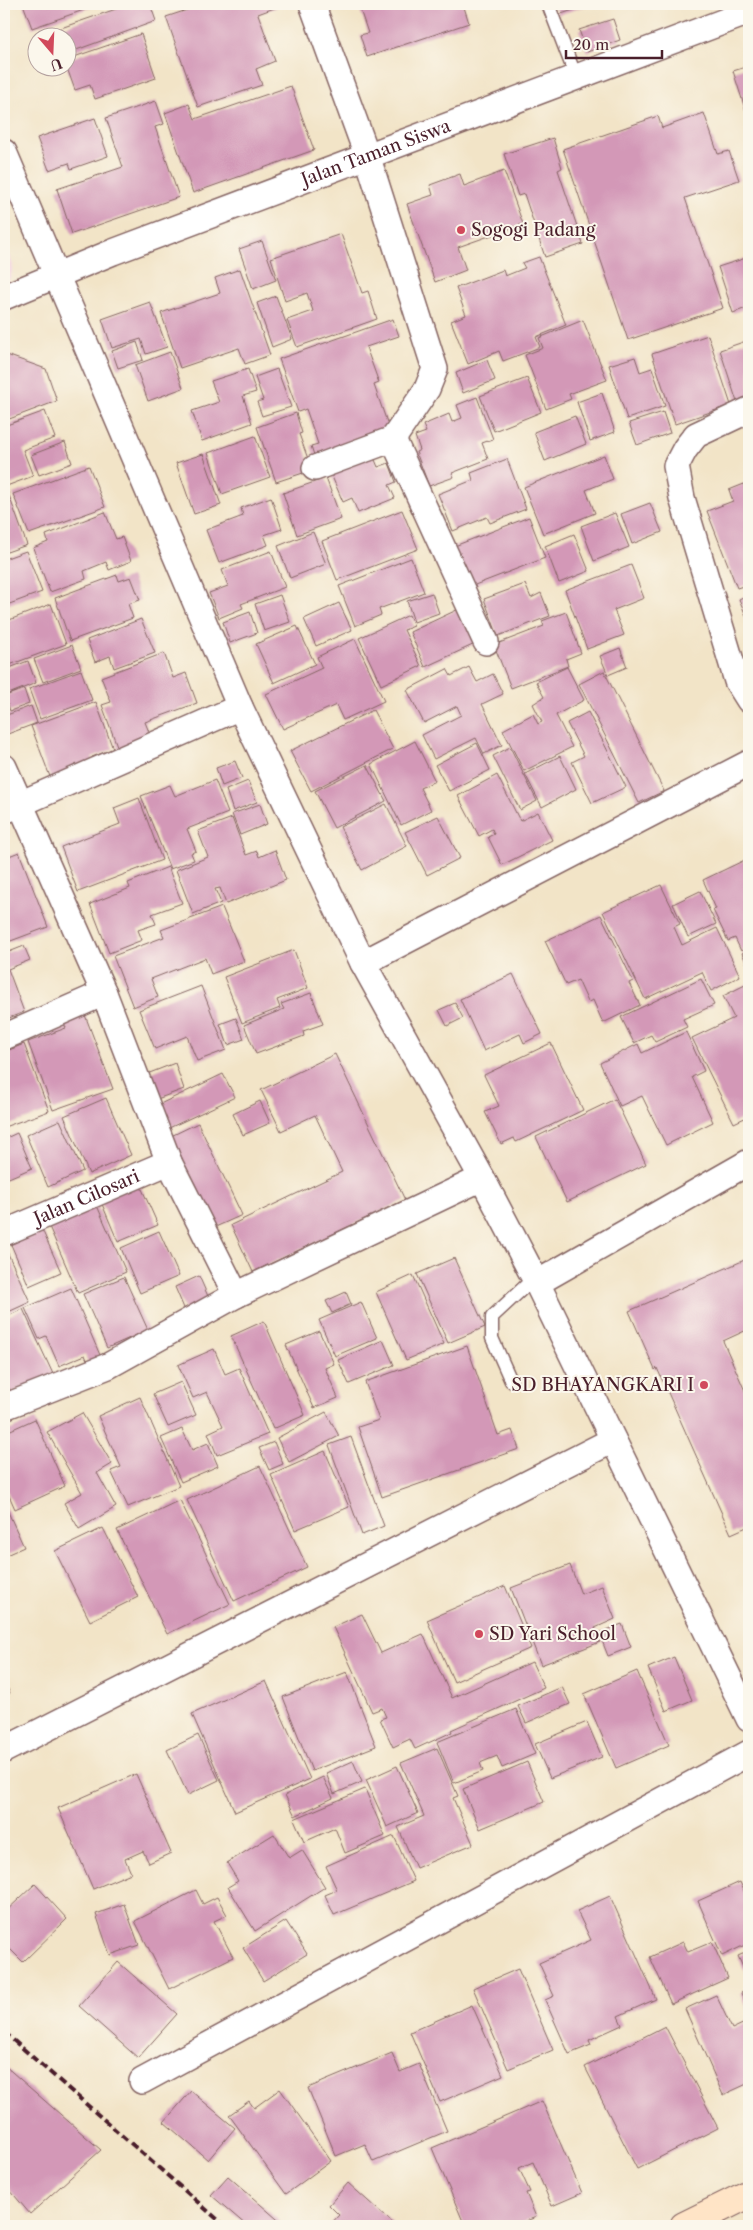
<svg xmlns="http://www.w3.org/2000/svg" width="753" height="2230" font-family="'Libre Caslon Text',serif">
<rect width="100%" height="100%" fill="#fbf7ec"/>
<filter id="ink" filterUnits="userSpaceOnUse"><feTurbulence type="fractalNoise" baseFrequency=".02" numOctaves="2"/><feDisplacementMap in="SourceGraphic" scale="10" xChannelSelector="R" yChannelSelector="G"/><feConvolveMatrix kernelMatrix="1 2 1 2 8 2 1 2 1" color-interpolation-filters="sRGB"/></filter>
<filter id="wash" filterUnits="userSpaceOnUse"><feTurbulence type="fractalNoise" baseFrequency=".0096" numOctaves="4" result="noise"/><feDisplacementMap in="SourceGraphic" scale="20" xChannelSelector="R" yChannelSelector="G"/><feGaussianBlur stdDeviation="1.12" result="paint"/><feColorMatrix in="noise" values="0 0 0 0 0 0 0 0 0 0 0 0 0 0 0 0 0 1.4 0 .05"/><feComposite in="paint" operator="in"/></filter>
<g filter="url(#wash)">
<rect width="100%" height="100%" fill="#f2e4c7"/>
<path fill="#f3cfdf" d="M4 243 13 265 11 276 4 286Z"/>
<g id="blocks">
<path fill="#d398b7" d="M23 4H101L32 28Z
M114 4H150L156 21 68 53V38H61L58 29 116 9Z
M205 4H276L277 7 258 14 275 61 256 69 262 85 198 107 166 17Z
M358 4H463L469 23 367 57 360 35 368 33Z
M555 4H592L558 15Z
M613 19 620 40 587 52 579 30Z
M141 34 156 78 95 99 90 85 75 90 67 68 68 59Z
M749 66V121L733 71Z
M291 86 314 150 193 193 165 113 189 104 195 119Z
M156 101 164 124 155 127 179 197 72 234 57 189 123 167 106 118Z
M704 113 718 154 729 151 739 180 685 198 723 308 628 340 563 149 658 116 662 128Z
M95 118 108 156 71 169 69 163 49 170 37 138Z
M553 138 562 168 558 170 583 244 545 257 524 194 518 196 504 154Z
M504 171 523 224 458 247 466 270 435 282 407 204 433 195 430 185 460 174 464 186Z
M341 234 362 293 368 291 377 319 297 347 287 320 313 311 307 293 285 301 271 258Z
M262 241 276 280 253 289 239 249Z
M539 257 566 325 536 337 540 347 503 361 499 351 468 364 451 321 466 315 456 288 503 270 505 276 525 268 522 263Z
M749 257V307L733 313 718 267Z
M240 269 270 355 245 364 239 348 180 368 161 313 220 293 215 278Z
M276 296 292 339 272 347 257 303Z
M150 302 167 347 146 354 141 339 112 348 102 319Z
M393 319 399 336 366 347 379 383 374 385 389 428 341 445 344 455 317 464 311 446 318 444 306 409 298 412 279 359Z
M583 320 607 380 569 394 571 399 546 409 525 355 543 348 539 338Z
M708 335 731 405 675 424 652 354Z
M749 340V401L738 405 720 350Z
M137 342 143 360 118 368 112 351Z
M170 352 183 388 148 401 135 365Z
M4 354 46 369 57 401 4 421Z
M635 357 640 372 652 368 665 406 627 419 609 365Z
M487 360 495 380 463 393 456 373Z
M248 369 256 392 243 396 252 423 202 441 192 411 219 402 211 381Z
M277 369 291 407 262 416 257 402 263 400 255 377Z
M527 378 541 412 494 431 480 396Z
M602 393 615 432 590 441 577 402Z
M477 397 493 439 482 443 488 459 452 473 454 477 429 486 416 452 420 450 415 436 426 432 423 425 449 414 452 422 462 418 457 405Z
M45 411 55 438 23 450 33 476 4 487V426Z
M663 412 670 433 637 445 629 423Z
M296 413 302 433 299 434 312 470 276 482 257 427Z
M575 416 586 444 545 461 534 432Z
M255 436 270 477 222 494 208 453Z
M65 442 72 463 39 475 31 455Z
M203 454 221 505 194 514 176 463Z
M373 455 378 467 389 463 396 482 389 485 395 498 358 513 352 498 343 502 330 472Z
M604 455 613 479 586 490 595 513 543 534 524 487Z
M507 459 526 509 490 523 487 517 453 531 438 494 473 480 471 473Z
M89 466 105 507 29 534 13 494Z
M326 478 341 519 297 535 283 493Z
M749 482V584L737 588 707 511 733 501 729 490Z
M7 490 27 545 4 553V491Z
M271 497 282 529 264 535 268 545 219 563 206 530 243 516 241 508Z
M650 503 662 532 632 544 621 514Z
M402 510 418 549 337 580 322 541Z
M105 512 116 539 122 537 131 561 109 570 106 562 84 571 86 579 50 592 33 548 48 542 46 535Z
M615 513 629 547 594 561 581 526Z
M529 517 545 558 467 588 452 547Z
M313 532 326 564 290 578 278 546Z
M574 534 589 571 559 583 545 546Z
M26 551 42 592 4 606V559Z
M271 551 285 587 241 604 243 608 219 618 209 593 228 586 222 570Z
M411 558 424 592 379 609 381 615 355 626 339 586Z
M631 565 644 598 614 610 624 635 587 649 565 590Z
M117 575 119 581 131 577 140 600 128 604 133 618 70 641 55 598Z
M525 584 531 598 541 593 550 616 498 636 484 599Z
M432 593 439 613 414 622 407 601Z
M749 594V623L739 599Z
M280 595 290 622 264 631 255 604Z
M339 603 352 630 316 646 304 619Z
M51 604 66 644 4 667V622Z
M461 608 477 643 425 667 410 632Z
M250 612 257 633 230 643 223 622Z
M566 612 581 653 566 659 568 666 511 688 494 645 544 626 542 621Z
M409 615 414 626 404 630 421 666 381 685 359 638Z
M141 619 155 653 114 668 110 656 95 662 87 640Z
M297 626 315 664 274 683 256 644Z
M355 639 384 701 343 720 336 705 283 729 266 694 322 668 317 657Z
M72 645 81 668 43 682 34 659Z
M620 648 627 667 608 675 600 656Z
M164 653 173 678 186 673 197 703 145 722 153 742 120 754 102 705 111 702 101 677Z
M28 661 36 683 6 695 4 689V670Z
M469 667 477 682 493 674 503 694 482 704 502 745 484 754 476 738 434 759 422 735 461 715 457 706 424 723 407 690 447 669 451 676Z
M567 667 584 700 556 715 572 747 524 771 503 730 533 714 538 724 542 722 533 704 544 697 536 682Z
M81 670 92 700 40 719 29 689Z
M604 671 664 791 639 803 579 684Z
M24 689 29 704 10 711 5 696Z
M96 702 113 749 92 757 95 766 52 782 31 726Z
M31 706 37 723 5 735 4 716Z
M373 710 393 749 311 791 290 751Z
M588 712 626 787 592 803 572 762 584 756 567 723Z
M415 741 435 781 420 788 431 810 401 825 371 764Z
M477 743 490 770 449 791 435 765Z
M510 747 537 801 520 810 493 756Z
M560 756 576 789 542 807 525 774Z
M235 761 242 778 222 786 216 768Z
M367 765 386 801 334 828 315 791Z
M497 775 520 821 538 812 552 840 502 865 488 837 494 834 492 829 479 836 458 796Z
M215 780 228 813 187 829 196 851 191 853 194 860 170 869 141 796 170 785 175 796Z
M248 781 257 802 233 811 226 790Z
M139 798 162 860 78 892 61 847 120 824 114 808Z
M260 804 267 824 240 835 232 814Z
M386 804 407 846 362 870 340 827Z
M438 816 460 858 427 875 405 832Z
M232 818 246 855 257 851 259 857 275 850 286 880 226 904 220 888 215 889 221 903 193 914 176 870 208 857 198 831Z
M19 852 48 927 8 942 4 932V858Z
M749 858V947L741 951 735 938 728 941 713 910 716 909 703 880Z
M168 867 182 903 152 914 156 924 138 930 142 940 109 953 90 904 130 888 128 883Z
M661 885 680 924 674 927 682 945 717 928 740 976 711 991 702 972 645 999 603 912Z
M700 891 716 924 688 937 673 904Z
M222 907 244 961 211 974 205 958 151 979 158 997 133 1007 113 956 164 937 161 930Z
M601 915 633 981 629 983 640 1005 603 1023 593 1000 588 1002 578 980 566 985 545 941Z
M24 946 30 960 8 969 24 1012 4 1020V954Z
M294 950 308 988 277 1000 280 1008 242 1023 224 977Z
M749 950V969L742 953Z
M513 974 542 1034 524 1043 520 1034 484 1051 460 999Z
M701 979 714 1005 683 1019 687 1027 655 1042 651 1035 634 1043 621 1017Z
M749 983V1116L734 1123 692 1038 734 1018 723 996Z
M201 986 226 1050 197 1061 187 1036 155 1049 139 1010Z
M311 993 323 1024 303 1031 304 1036 256 1054 244 1025 284 1009 281 1004Z
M455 1003 463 1018 447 1026 439 1010Z
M85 1015 113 1089 53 1110 28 1042 66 1028 64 1023Z
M236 1018 244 1039 228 1045 220 1024Z
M686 1032 704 1071 692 1077 713 1122 666 1145 642 1096 620 1106 600 1063 638 1044 642 1053Z
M551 1043 583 1110 516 1142 514 1138 501 1144 485 1112 499 1106 484 1075Z
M24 1044 49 1111 4 1127V1052Z
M335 1054 405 1200 253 1272 231 1225 342 1172 315 1115 281 1131 261 1090Z
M175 1063 184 1089 157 1099 147 1074Z
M223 1074 235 1097 169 1128 158 1105Z
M106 1098 131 1155 89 1174 64 1116Z
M615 1099 646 1164 567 1202 536 1137Z
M260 1101 270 1123 243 1135 233 1114Z
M60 1120 83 1171 48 1187 26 1135Z
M198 1123 242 1215 211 1229 167 1138Z
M17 1133 32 1168 4 1180V1139Z
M138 1180 158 1225 118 1242 99 1197Z
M95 1201 126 1272 78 1293 47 1222Z
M40 1225 61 1272 29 1286 9 1240Z
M159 1231 179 1276 140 1293 121 1248Z
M4 1245 30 1302 4 1314Z
M454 1258 485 1327 448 1343 417 1274Z
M749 1258V1329L723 1341 749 1400V1526L731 1534 657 1368 655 1370 629 1311Z
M413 1275 444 1344 406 1360 376 1292Z
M199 1276 211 1303 186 1313 175 1287Z
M124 1277 148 1330 107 1348 83 1294Z
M71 1288 103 1362 90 1367 85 1355 59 1366 46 1336 39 1339 25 1308Z
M346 1292 351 1304 332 1313 326 1301Z
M361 1302 377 1338 335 1356 319 1320Z
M23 1309 53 1374 11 1393 4 1377V1318Z
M264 1321 305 1415 273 1429 231 1336Z
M319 1331 334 1364 325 1368 338 1398 314 1408 286 1345Z
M383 1340 394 1365 349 1384 338 1360Z
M467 1346 498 1435 512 1430 519 1449 382 1497 358 1427 379 1420 365 1382Z
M214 1349 225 1374 239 1368 268 1434 217 1455 208 1433 223 1426 207 1392 193 1398 178 1365Z
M181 1382 196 1415 168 1427 153 1394Z
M140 1397 179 1486 128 1507 111 1471 121 1467 98 1416Z
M326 1412 339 1436 289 1462 277 1438Z
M82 1413 112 1464 97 1473 116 1507 79 1529 64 1503 82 1493 47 1432Z
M35 1419 65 1486 15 1509 4 1484V1433Z
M182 1429 192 1450 208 1443 218 1466 181 1482 161 1438Z
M351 1437 384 1526 362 1535 329 1445Z
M274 1442 283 1464 269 1470 259 1448Z
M325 1451 349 1507 295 1530 271 1475Z
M260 1466 307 1567 234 1601 187 1500Z
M180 1500 230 1604 167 1634 117 1530Z
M4 1503 24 1547 4 1556Z
M103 1528 138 1597 90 1621 55 1551Z
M570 1565 581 1594 602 1586 615 1619 595 1628 600 1642 541 1665 511 1588Z
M505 1586 531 1648 454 1682 427 1620Z
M362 1614 381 1653 423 1634 452 1698 532 1662 544 1688 451 1730 452 1732 415 1749 410 1739 393 1747 380 1719 386 1717 382 1708 372 1712 333 1627Z
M622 1624 631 1647 608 1656 599 1633Z
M674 1657 692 1700 666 1711 648 1668Z
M637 1671 669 1745 616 1768 584 1694Z
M347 1672 376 1746 312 1771 283 1697Z
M266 1681 310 1779 235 1812 192 1714Z
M4 1682 10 1693 4 1696Z
M562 1687 570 1704 526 1723 518 1706Z
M516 1709 535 1754 502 1768 497 1756 480 1763 483 1771 454 1783 437 1742Z
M587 1722 602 1757 550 1778 535 1744Z
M198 1735 219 1780 188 1795 167 1750Z
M437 1748 458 1796 453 1798 473 1844 416 1868 398 1827 424 1816 401 1763Z
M353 1761 362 1782 334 1794 326 1773Z
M527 1762 544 1802 480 1829 463 1789Z
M397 1766 418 1813 387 1827 366 1780Z
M136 1774 171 1853 149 1863 143 1851 125 1859 131 1873 93 1889 58 1808Z
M323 1777 333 1798 295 1816 285 1795Z
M365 1789 385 1836 345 1853 335 1828 304 1842 294 1819Z
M274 1834 289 1858 302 1850 325 1887 255 1931 228 1887 238 1881 227 1863Z
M394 1836 414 1881 334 1915 325 1895 337 1890 326 1866Z
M740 1882 749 1902V1943L722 1956 698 1901Z
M35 1884 67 1919 23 1962 4 1943V1913Z
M196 1890 203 1904 217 1897 227 1915 214 1921 233 1957 169 1989 135 1921Z
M610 1896 656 1999 618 2016 622 2025 589 2040 591 2045 569 2054 545 2000 554 1996 539 1963 591 1940 577 1911Z
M124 1904 139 1945 110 1955 96 1914Z
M286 1921 307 1954 263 1981 243 1948Z
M683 1942 688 1952 712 1942 728 1978 671 2004 650 1957Z
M749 1951V1981L738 1956Z
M118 1962 177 2014 138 2058 79 2006Z
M518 1969 553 2050 508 2069 473 1988Z
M749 1989V2012L741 1993Z
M716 1995 732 2029 749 2021V2083L723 2095 685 2009Z
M472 2005 503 2075 440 2102 410 2032Z
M665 2026 718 2128 637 2169 585 2067Z
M392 2053 400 2072 419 2064 447 2131 373 2162 365 2144 336 2156 308 2088Z
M4 2065 101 2150 30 2214 4 2183Z
M280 2089 331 2161 286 2194 229 2115 249 2101 254 2108Z
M191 2091 235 2128 208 2160 164 2122Z
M542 2101 582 2193 552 2206 533 2162 519 2168 530 2192 526 2193 536 2217 514 2226H465L432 2148Z
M228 2176 285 2226H247L211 2195Z
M348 2183 396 2226H329L339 2215 329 2205Z"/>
</g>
</g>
<g filter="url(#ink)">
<use href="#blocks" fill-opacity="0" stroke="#856462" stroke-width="1"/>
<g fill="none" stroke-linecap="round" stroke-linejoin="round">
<defs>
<path id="service" d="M548 4 576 77
M511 1381 492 1338V1317L534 1278"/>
<g id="minor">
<path d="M312 4 367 155 435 369 427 389 393 439 315 468"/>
<path d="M4 152 240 707 363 963 482 1178 537 1283"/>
<path id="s1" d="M4 297 113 252 749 12"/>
<path d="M749 410 696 435 685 449 676 466 682 498 737 681 749 700"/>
<path d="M393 439 486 642"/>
<path d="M4 767 104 993 169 1162 236 1295"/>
<path d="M4 811 240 707"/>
<path d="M363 963 749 763"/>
<path d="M4 1037 104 993"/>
<path d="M749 1162 537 1283 749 1719"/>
<path id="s2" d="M4 1233 169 1162"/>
<path d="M4 1407 108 1366 236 1295 482 1178"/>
<path d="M4 1750 613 1440"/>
<path d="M142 2081 749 1753"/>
</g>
<path id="secondary" d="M684 2226 749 2194"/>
</defs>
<use href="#service" stroke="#856462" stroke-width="15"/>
<use href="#minor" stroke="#856462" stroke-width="28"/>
<use href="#secondary" stroke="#856462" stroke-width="30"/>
<use href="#service" stroke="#fff" stroke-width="12"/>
<use href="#minor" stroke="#fff" stroke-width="25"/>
<use href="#secondary" stroke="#ffe4c6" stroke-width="28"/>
<path stroke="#4a1f2b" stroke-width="4" stroke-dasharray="8 4" stroke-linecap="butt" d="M4 2032 225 2226"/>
</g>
</g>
<g fill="#d1495b" stroke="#fbf7ec" stroke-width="2">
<circle cx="461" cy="230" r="5"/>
<circle cx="704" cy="1385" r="5"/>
<circle cx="479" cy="1634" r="5"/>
</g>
<g text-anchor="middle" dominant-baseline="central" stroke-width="4" stroke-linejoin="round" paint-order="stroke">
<g font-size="18" fill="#4a1f2b" stroke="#fbf7ec">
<text stroke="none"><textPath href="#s1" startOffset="399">Jalan Taman Siswa</textPath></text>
<text stroke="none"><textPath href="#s2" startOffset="90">Jalan Cilosari</textPath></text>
</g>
<g font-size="18" fill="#4a1f2b" stroke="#fbf7ec" text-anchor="start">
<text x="471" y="230">Sogogi Padang</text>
<text x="694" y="1385" text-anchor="end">SD BHAYANGKARI I</text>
<text x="489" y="1634">SD Yari School</text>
</g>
</g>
<rect width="753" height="2230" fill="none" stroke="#fbf7ec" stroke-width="20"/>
<g transform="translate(52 52) rotate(161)"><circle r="24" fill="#fbf7ec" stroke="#b4a19f"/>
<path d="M0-4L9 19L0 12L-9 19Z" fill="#d1495b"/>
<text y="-8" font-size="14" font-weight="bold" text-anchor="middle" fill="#4a1f2b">U</text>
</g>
<path d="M566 50v8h96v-8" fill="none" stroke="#4a1f2b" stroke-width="2.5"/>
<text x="573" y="50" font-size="15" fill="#4a1f2b" stroke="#fbf7ec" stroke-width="4" paint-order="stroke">20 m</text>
</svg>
